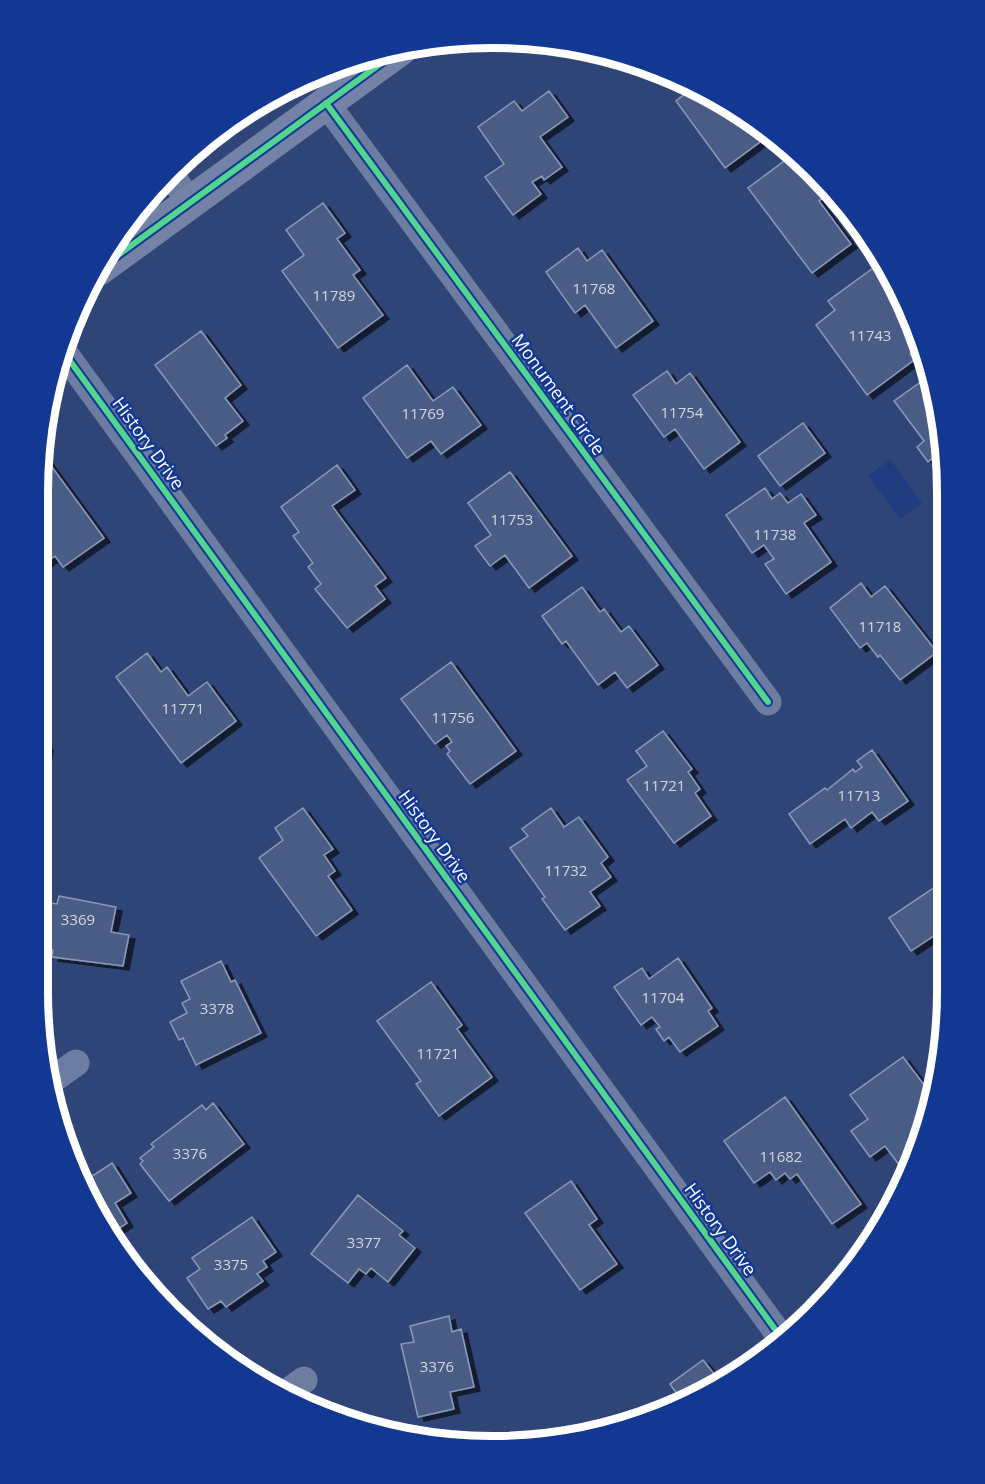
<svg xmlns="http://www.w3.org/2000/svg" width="985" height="1484" font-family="'Open Sans',sans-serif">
<defs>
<filter id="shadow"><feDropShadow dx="6" dy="4" stdDeviation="0" flood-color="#0009"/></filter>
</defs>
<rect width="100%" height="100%" fill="#2f4577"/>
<path fill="#203c80" d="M890 459 922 503 900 519 868 476Z"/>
<path fill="#4a5c85" stroke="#8c9ab7" stroke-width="1.5" filter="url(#shadow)" d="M694 87 698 91 720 99 752 121 764 139 725 168 676 101Z
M549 91 568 117 540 137 562 167 544 180 542 176 532 182 541 194 513 215 485 177 504 164 478 127 514 101 522 111Z
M795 153 830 192 819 201 851 244 812 273 748 188Z
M323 203 345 233 337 239 360 270 353 275 383 315 338 348 282 271 304 255 286 230Z
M578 248 587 261 602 250 653 321 616 348 585 305 575 313 546 272Z
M876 266 883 275 888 271 901 292 904 300 901 302 908 312 921 346 910 354 914 360 867 395 816 325 835 310 828 301Z
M201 331 241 385 225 398 243 421 225 435 227 438 216 446 155 365Z
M407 365 433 401 453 387 481 425 441 454 431 441 407 458 363 398Z
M667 371 676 384 690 373 740 442 704 469 675 429 664 437 633 395Z
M932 374 947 463 946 473 935 456 928 462 917 447 924 441 894 401Z
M803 423 825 453 780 486 758 456Z
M41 452 104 538 63 567 55 556 44 564 41 560Z
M337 465 355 490 332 506 386 578 375 586 385 599 347 628 315 589 321 584 308 567 313 563 293 536 299 532 281 507Z
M510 472 572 556 529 588 505 555 490 566 475 546 491 535 468 503Z
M765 488 772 499 780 493 788 503 801 494 816 515 804 523 831 562 786 594 765 564 774 559 764 545 752 553 726 515Z
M861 583 871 597 885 586 937 652 900 680 880 655 878 657 867 643 860 648 830 608Z
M582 587 600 612 604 609 621 632 629 626 658 665 627 688 615 672 598 685 566 641 562 644 542 616Z
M147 653 161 672 167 667 188 696 207 682 236 721 181 763 116 677Z
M451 662 516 751 470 784 447 754 450 751 446 746 452 742 447 735 435 744 401 699Z
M663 731 692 769 688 772 700 789 695 793 711 816 674 843 627 780 647 766 636 751Z
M39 745 47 746 40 800H39Z
M872 750 908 801 879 821 872 812 851 828 845 819 810 844 789 814 825 788 827 790 853 769 855 772 862 767 857 761Z
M303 808 333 849 324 855 335 871 328 876 352 910 316 936 259 858 283 840 275 828Z
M551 808 564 827 579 817 608 857 601 863 611 877 590 892 600 906 565 930 542 899 545 897 510 848 528 836 522 829Z
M944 881V929L911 951 889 918Z
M59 896 116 907 111 932 129 935 123 966 52 957 53 950 38 947 45 902 57 904Z
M678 958 712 1008 708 1011 718 1026 680 1052 669 1037 664 1041 656 1029 660 1027 652 1017 641 1025 614 987 642 968 649 979Z
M221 961 231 982 235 980 261 1033 196 1065 183 1038 179 1040 170 1022 187 1013 182 1003 190 999 181 981Z
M431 982 462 1025 457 1029 492 1077 439 1116 416 1084 421 1081 377 1021Z
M903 1057 931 1094 924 1106 926 1109 906 1174 885 1146 870 1157 851 1131 868 1119 850 1095Z
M785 1097 861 1204 832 1224 797 1174 790 1179 785 1173 776 1180 770 1172 754 1183 724 1141Z
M213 1103 244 1144 169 1201 140 1164 143 1161 140 1158 154 1147 151 1144 202 1105 206 1110Z
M112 1163 131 1193 115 1203 127 1223 109 1235 83 1182Z
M571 1181 597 1219 589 1225 617 1264 580 1290 525 1213Z
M358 1195 403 1231 399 1235 415 1248 388 1282 371 1268 366 1274 359 1269 348 1283 311 1254Z
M252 1217 276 1252 263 1261 267 1267 257 1274 263 1281 226 1307 221 1301 208 1309 187 1278 200 1269 192 1258Z
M449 1316 452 1332 461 1329 474 1387 450 1392 454 1409 418 1417 401 1344 414 1342 410 1326Z
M703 1360 722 1384 661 1408 677 1394 670 1384Z"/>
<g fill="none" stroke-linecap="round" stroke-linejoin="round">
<path stroke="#6d7da2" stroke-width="27" d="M326 103 768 702
M170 174 190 202
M65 354 780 1336
M52 1080 76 1063
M286 1393 304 1380"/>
<path stroke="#7382a6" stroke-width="33" d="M99 269 402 48"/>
<defs>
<path id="cycleway" d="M326 103 768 702
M99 269 402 48
M65 354 780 1336"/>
</defs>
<use href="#cycleway" stroke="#123894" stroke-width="10"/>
<use href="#cycleway" stroke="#53d58f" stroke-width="6"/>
</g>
<g text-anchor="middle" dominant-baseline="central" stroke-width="5" stroke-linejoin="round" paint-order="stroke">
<g font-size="15" fill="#d2d6e0">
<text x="594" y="288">11768</text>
<text x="334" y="295">11789</text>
<text x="870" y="335">11743</text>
<text x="682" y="412">11754</text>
<text x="423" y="413">11769</text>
<text x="512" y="519">11753</text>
<text x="775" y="534">11738</text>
<text x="880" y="626">11718</text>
<text x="183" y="708">11771</text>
<text x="453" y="717">11756</text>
<text x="664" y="785">11721</text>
<text x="859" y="795">11713</text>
<text x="566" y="870">11732</text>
<text x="78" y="919">3369</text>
<text x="663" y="997">11704</text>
<text x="217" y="1008">3378</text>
<text x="438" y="1053">11721</text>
<text x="190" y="1153">3376</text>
<text x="781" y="1156">11682</text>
<text x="364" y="1242">3377</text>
<text x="231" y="1264">3375</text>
<text x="437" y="1366">3376</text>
</g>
<g font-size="18" fill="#fff" stroke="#123894">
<text transform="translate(559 394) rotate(54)">Monument Circle</text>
<text transform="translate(149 443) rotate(54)">History Drive</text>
<text transform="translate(435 836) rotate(54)">History Drive</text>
<text transform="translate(721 1229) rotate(54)">History Drive</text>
</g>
</g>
<path d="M0 0H985V1484H0ZM492 48H493A444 444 0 0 1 937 492V992A444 444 0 0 1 493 1436H492A444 444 0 0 1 48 992V492A444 444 0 0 1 492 48Z" fill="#123894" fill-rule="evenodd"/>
<path fill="none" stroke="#fff" stroke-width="8" d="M492 48H493A444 444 0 0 1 937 492V992A444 444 0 0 1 493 1436H492A444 444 0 0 1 48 992V492A444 444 0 0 1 492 48Z"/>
</svg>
